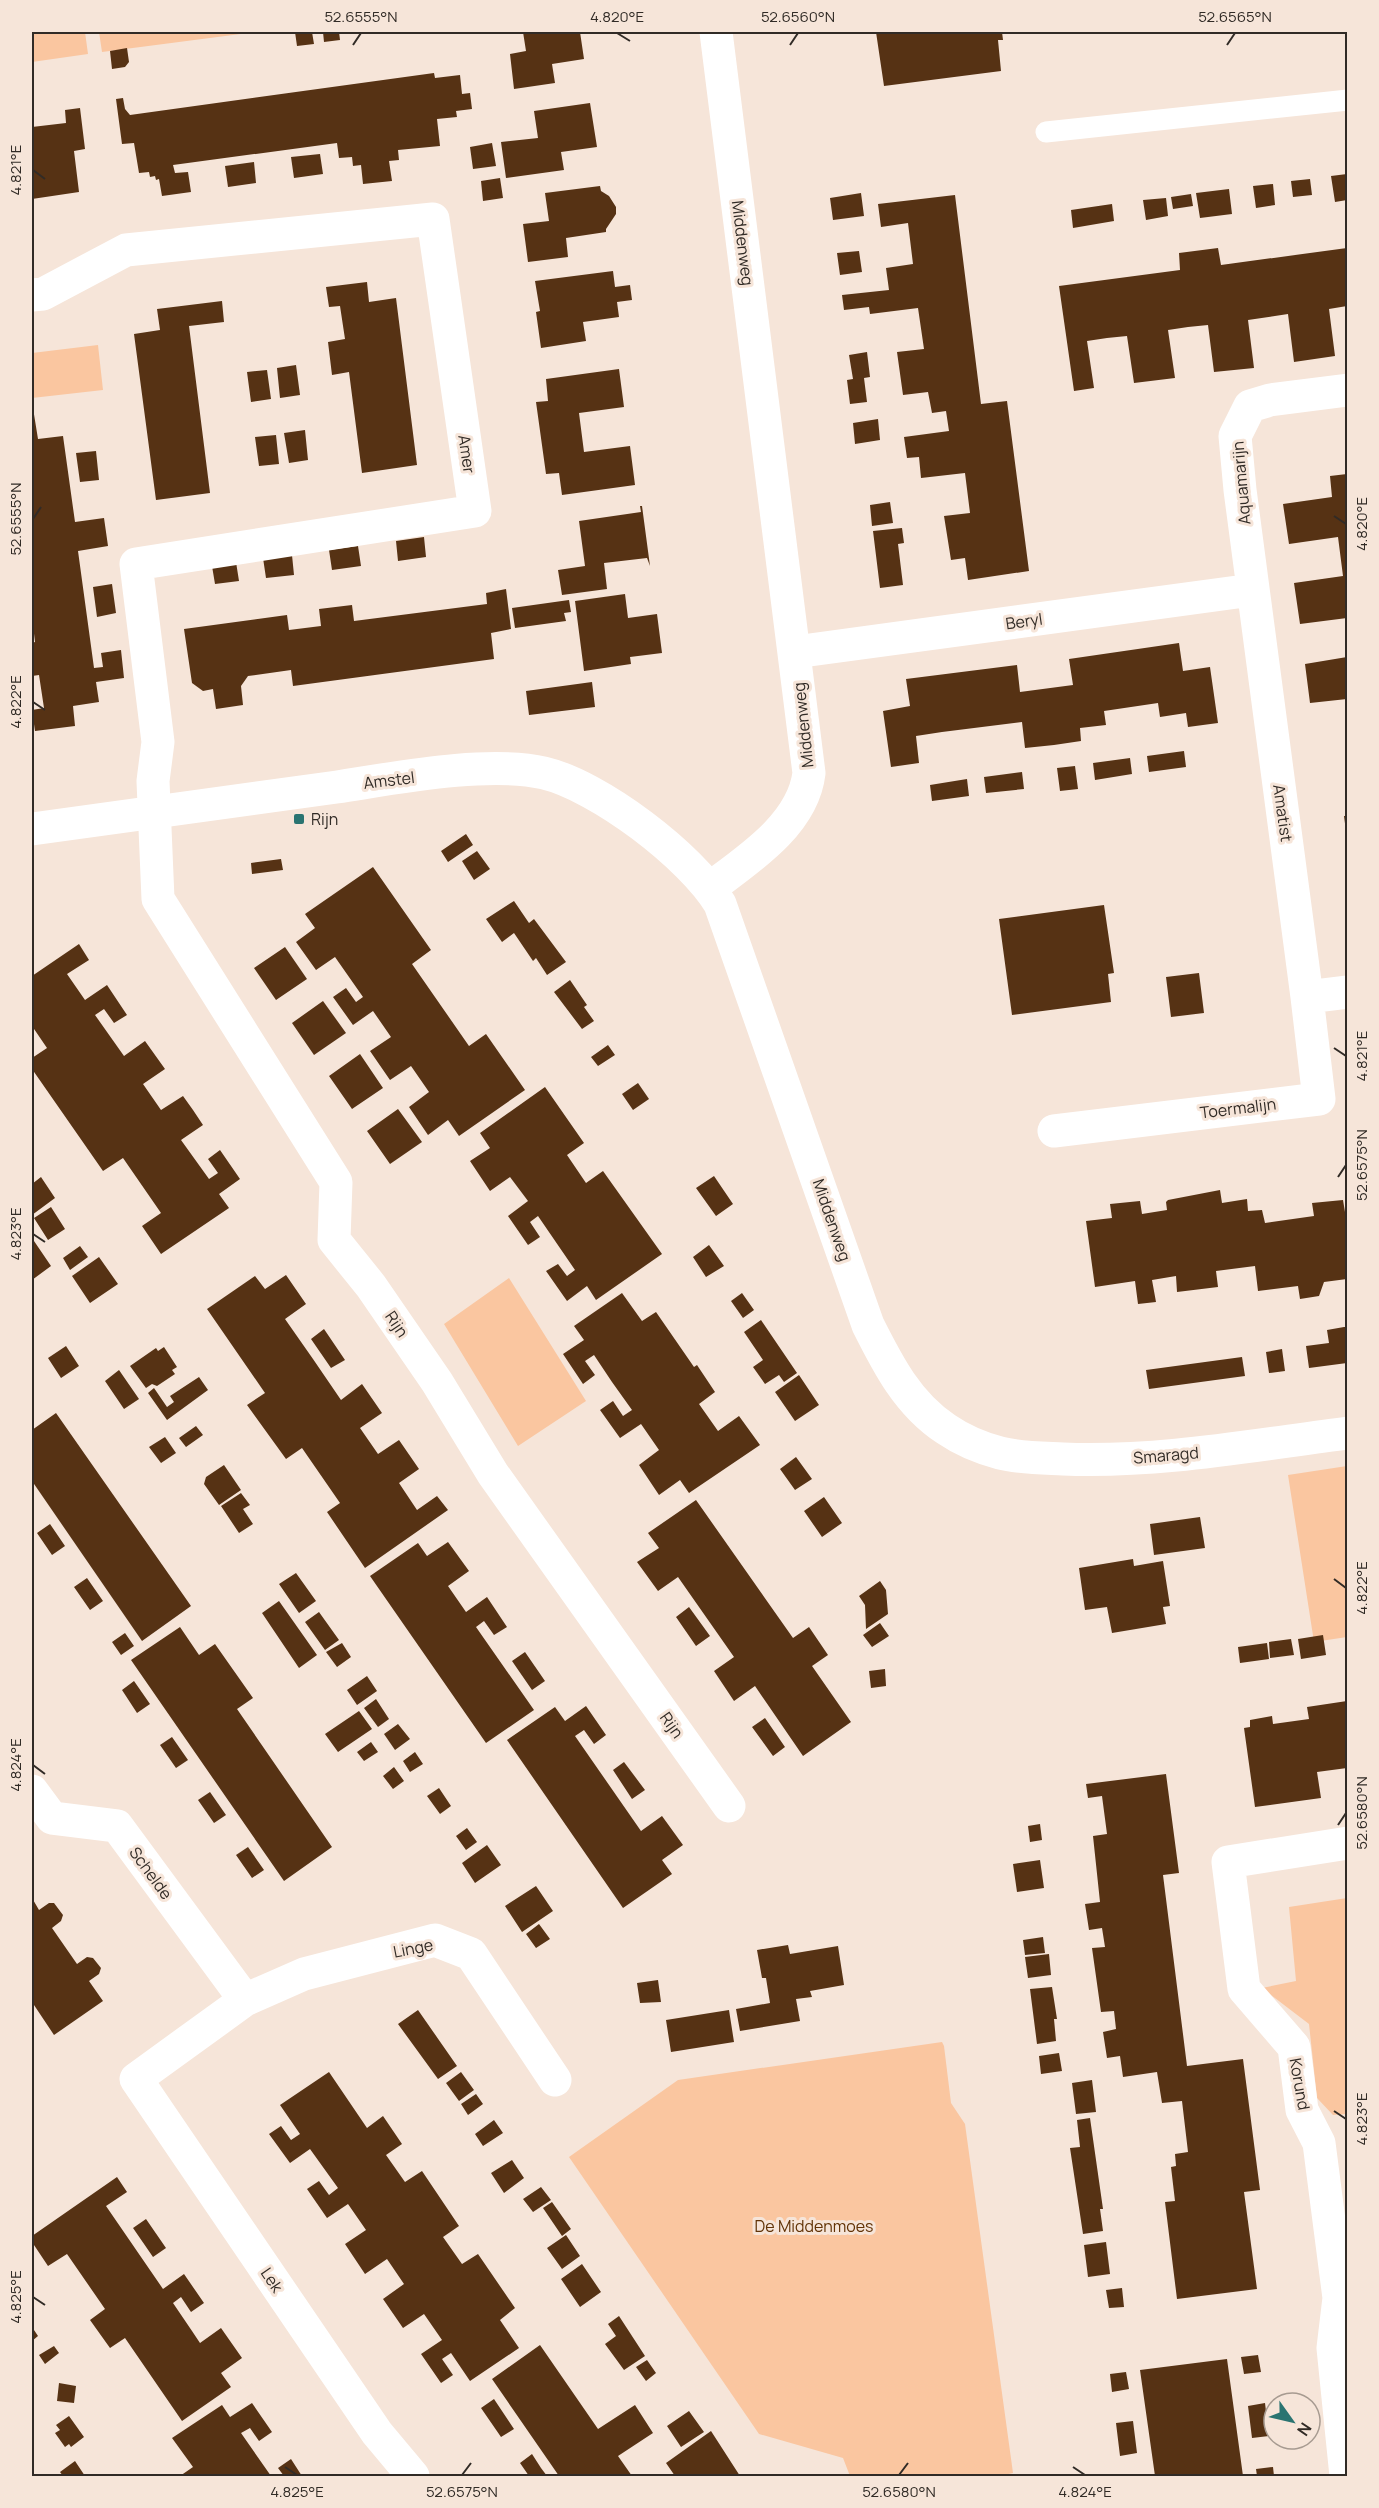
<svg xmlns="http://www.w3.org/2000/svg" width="1379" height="2508" font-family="Manrope,sans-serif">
<rect width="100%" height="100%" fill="#f6e5d9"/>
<path fill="#fac6a0" d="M32 32H85L88 54 32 62Z
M99 32H256L102 52Z
M98 345 103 390 32 398V353Z
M509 1278 586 1401 518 1446 444 1324Z
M1347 1466V1637L1314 1642 1288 1475Z
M1347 1898V2114L1333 2115 1317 2098 1309 2024 1262 1988 1296 1981 1289 1907Z
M942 2042 944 2046 951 2103 965 2124 1013 2473 1000 2476H850L843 2458 759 2434 569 2157 678 2080Z"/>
<path fill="#563214" d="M295 32H312L314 44 297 46Z
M323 32H339L340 40 324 42Z
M523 32H580L584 59 552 64 555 83 514 89 510 54 526 51Z
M876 32H1002L1003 40H998L1001 71 884 86Z
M127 48 129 62 125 67 112 69 110 51Z
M434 73 435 78 460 75 462 94 470 93 472 109 456 111 457 117 437 119 440 146 398 150 399 160 389 161 392 181 363 184 361 165 353 166 352 157 339 158 337 143 173 165 175 173 188 172 191 192 162 196 159 179 156 180 155 176 150 177 149 172 139 173 134 143 122 144 116 99 123 98 125 109 130 115Z
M590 103 597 147 561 152 564 170 506 178 501 142 538 138 534 111Z
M80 108 85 149 74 151 79 192 32 199V127L66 123 65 110Z
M492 143 496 166 473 169 470 147Z
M320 154 323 174 294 178 291 157Z
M254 162 256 183 228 187 225 166Z
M1347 174V200L1335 202 1331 176Z
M500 178 503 198 483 201 481 181Z
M1310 179 1312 195 1293 197 1291 181Z
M1273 184 1275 205 1256 208 1253 186Z
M600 186 601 191 609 196 616 207V214L606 229V232L566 238 568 257 528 262 523 224 549 221 545 193Z
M1229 189 1232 214 1200 218 1196 193Z
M861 193 864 216 833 220 830 198Z
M1191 194 1193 206 1173 209 1171 197Z
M955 195 981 404 1007 401 1029 571 968 580 965 558 951 560 944 516 970 513 965 473 921 478 919 457 907 458 904 437 949 431 946 411 932 413 928 392 903 395 897 352 924 349 918 308 870 314 869 307 844 310 842 295 889 290 886 268 913 264 908 223 881 227 878 204Z
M1166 198 1168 216 1146 220 1143 200Z
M1112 204 1114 221 1073 228 1071 210Z
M1218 248 1221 265 1347 248V306L1329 309 1335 356 1294 362 1288 314 1248 320 1254 368 1214 372 1208 325 1188 327 1168 330 1175 378 1134 383 1127 336 1107 338 1087 341 1094 388 1074 391 1059 286 1180 270 1179 253Z
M859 251 862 272 840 275 837 253Z
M613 271 615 287 630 285 632 300 617 302 619 317 583 322 586 341 541 348 536 312 540 311 535 281Z
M367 282 369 302 396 298 417 465 362 473 349 372 332 375 328 342 345 339 340 306 329 307 326 287Z
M222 301 224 322 189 326 210 493 156 500 134 334 160 330 157 309Z
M867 352 870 377 864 378 867 402 850 404 847 380 853 379 849 355Z
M296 365 300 395 280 398 277 368Z
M619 369 624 407 579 413 584 452 630 446 635 485 562 495 559 473 546 474 536 402 548 401 546 379Z
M267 370 271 399 251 402 247 372Z
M32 402 38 439 63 436 75 522 104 518 108 546 78 551 94 668 103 667 101 653 121 650 124 678 96 682 99 702 73 706 75 726 35 731 32 710 44 708 39 675 32 676V643L35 642 32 617Z
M878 419 880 440 855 444 853 423Z
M305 430 308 460 289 463 284 433Z
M276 435 279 464 259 466 255 437Z
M96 451 99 480 80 482 76 453Z
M1347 474V618L1300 624 1294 583 1343 576 1338 537 1289 544 1283 504 1332 497 1330 476Z
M890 502 893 523 872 526 870 505Z
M640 506H642L650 566 647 558 604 563 607 589 562 595 558 570 585 566 579 521 641 512Z
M902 528 904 543 898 544 903 585 880 588 873 531Z
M424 537 426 557 398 561 396 541Z
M358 546 361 566 332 570 329 550Z
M292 555 294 575 266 578 263 558Z
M236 562 239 581 215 584 212 566Z
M112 584 116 613 97 617 93 587Z
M506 589 511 629 491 633 494 659 293 686 291 670 248 676 241 686 243 705 216 709 213 689 203 691 192 683 184 629 287 615 289 630 321 626 319 609 352 605 354 621 487 604 486 593Z
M625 594 628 618 657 614 662 653 630 657 631 664 584 671 575 601Z
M569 600 571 612 564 613 566 621 515 628 512 608Z
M1179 643 1183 671 1210 667 1218 723 1188 727 1186 713 1160 717 1158 703 1104 711 1106 725 1080 728 1081 741 1054 745 1025 748 1022 722 942 732 916 736 919 763 891 767 883 711 910 706 906 679 1017 665 1020 692 1073 685 1069 659Z
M1347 657V699L1310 703 1305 664Z
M592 682 595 707 529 715 526 691Z
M1184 751 1186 767 1149 772 1147 756Z
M1130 758 1132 774 1095 780 1093 763Z
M1075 766 1078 789 1060 791 1057 768Z
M1022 772 1024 789 986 793 984 777Z
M967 779 969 796 932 801 930 785Z
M1344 816H1347V831H1346Z
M466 834 473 845 448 862 441 851Z
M477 851 490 869 474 880 462 861Z
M281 859 283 870 252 874 251 863Z
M373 867 431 950 412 964 469 1046 486 1034 525 1090 459 1136 448 1120 428 1135 409 1107 429 1092 411 1066 390 1080 370 1051 391 1037 373 1011 353 1025 333 997 346 988 356 1002 363 997 335 957 316 970 296 942 315 928 305 914Z
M514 901 529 923 534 919 566 962 547 975 536 958 533 961 514 933 502 942 486 919Z
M1104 905 1114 973 1108 974 1111 1002 1012 1015 999 919Z
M79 944 89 960 67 974 85 1000 107 985 127 1015 114 1023 104 1009 95 1015 124 1056 145 1041 165 1069 143 1084 161 1110 183 1096 193 1110 203 1125 181 1140 209 1179 218 1173 208 1159 220 1150 240 1179 219 1194 229 1208 161 1254 142 1226 161 1213 123 1158 103 1171 32 1069V1058L47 1048 32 1026V976Z
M285 947 307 979 276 1000 254 968Z
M1199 973 1204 1013 1171 1017 1166 977Z
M570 980 587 1005 584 1007 594 1021 582 1029 554 992Z
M323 1001 346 1033 314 1055 292 1023Z
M608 1045 615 1055 598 1066 591 1057Z
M360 1054 383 1088 352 1109 329 1076Z
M638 1083 649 1099 633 1110 622 1094Z
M545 1087 584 1143 567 1155 586 1183 603 1171 662 1254 596 1300 587 1286 567 1301 546 1271 558 1264 567 1276 575 1270 538 1216 530 1222 540 1237 528 1245 508 1216 528 1201 510 1177 490 1191 470 1161 490 1148 480 1133Z
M398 1109 422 1142 390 1164 367 1131Z
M714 1176 733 1204 716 1216 696 1188Z
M41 1177 55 1198 32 1215V1184Z
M1220 1190 1222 1203 1247 1199 1248 1211 1262 1210 1265 1223 1314 1216 1312 1203 1343 1200 1345 1212H1347V1279L1324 1282 1319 1296 1300 1299 1298 1286 1258 1291 1255 1266 1216 1271 1218 1287 1177 1292 1176 1276 1152 1280 1156 1302 1138 1304 1135 1281 1095 1287 1086 1221 1112 1218 1110 1204 1140 1201 1142 1214 1167 1210 1166 1202 1168 1200Z
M51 1207 65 1229 48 1240 34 1218Z
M34 1241 51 1266 32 1280V1243Z
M709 1245 724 1266 706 1277 693 1257Z
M80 1246 88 1257 70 1270 63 1258Z
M99 1257 118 1284 90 1303 72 1276Z
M286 1275 306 1304 285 1319 313 1359 341 1400 362 1384 382 1413 360 1428 378 1454 399 1440 419 1469 399 1483 417 1510 437 1496 448 1510 365 1568 327 1512 340 1503 302 1448 286 1459 247 1405 265 1393 207 1309 255 1276 265 1289Z
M622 1293 642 1321 656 1312 694 1367 697 1365 715 1392 699 1404 718 1431 739 1416 760 1445 689 1493 680 1480 659 1495 639 1465 659 1450 641 1424 620 1438 600 1410 613 1401 623 1416 632 1410 612 1382 594 1355 585 1361 595 1375 583 1384 563 1354 584 1340 574 1326Z
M742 1293 754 1310 743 1318 731 1301Z
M761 1320 797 1373 784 1382 779 1375 765 1384 753 1367 763 1360 744 1332Z
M1344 1327H1347V1363L1309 1368 1306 1346 1329 1343 1327 1330Z
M324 1329 345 1360 331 1368 311 1339Z
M66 1346 79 1366 61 1378 48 1358Z
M164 1347 177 1367 172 1370 175 1374 157 1386 152 1384 146 1388 130 1366 156 1348 158 1351Z
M1282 1349 1285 1371 1269 1373 1266 1352Z
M1242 1357 1245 1376 1149 1389 1146 1370Z
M119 1370 139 1399 124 1409 105 1381Z
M799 1375 819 1405 795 1421 775 1392Z
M199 1377 208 1390 167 1420 148 1393 154 1388 167 1407 174 1402 170 1396Z
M56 1413 191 1606 142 1641 32 1481V1430Z
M196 1426 203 1435 186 1447 179 1438Z
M165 1437 176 1453 161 1463 149 1447Z
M796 1457 812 1479 795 1490 780 1469Z
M224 1465 241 1490 219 1505 204 1484 206 1477Z
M241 1493 250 1505 243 1509 253 1524 239 1533 221 1506Z
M824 1497 842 1523 822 1537 804 1511Z
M696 1500 793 1638 809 1627 828 1655 812 1666 851 1722 803 1756 755 1686 734 1701 714 1671 734 1657 678 1577 658 1591 637 1562 659 1548 648 1533Z
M1200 1517 1205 1548 1154 1555 1150 1524Z
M50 1524 65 1546 52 1555 37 1533Z
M448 1542 469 1571 448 1586 466 1612 487 1597 507 1627 494 1635 484 1621 476 1627 534 1710 486 1743 370 1576 418 1543 427 1556Z
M1133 1559 1134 1566 1163 1561 1170 1606 1163 1607 1166 1624 1112 1633 1107 1607 1085 1610 1079 1568Z
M296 1573 316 1601 299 1613 279 1584Z
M87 1578 103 1601 90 1610 74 1587Z
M880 1581 886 1590 888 1614 866 1629 865 1605 859 1596Z
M279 1601 317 1655 299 1668 262 1613Z
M689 1607 710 1636 696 1646 676 1617Z
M319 1612 339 1640 325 1650 305 1622Z
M880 1623 889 1636 872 1647 863 1635Z
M180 1627 199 1655 215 1644 253 1698 237 1709 332 1847 284 1881 131 1660Z
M125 1633 134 1646 121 1655 112 1642Z
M1323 1635 1326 1655 1301 1659 1298 1639Z
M1291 1639 1294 1655 1270 1658 1269 1642Z
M342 1643 351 1657 337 1667 326 1652Z
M1267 1643 1269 1659 1240 1663 1238 1647Z
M525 1652 545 1681 532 1690 512 1661Z
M885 1669 886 1686 871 1688 869 1671Z
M367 1676 377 1691 357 1705 347 1690Z
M134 1681 150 1704 137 1713 122 1690Z
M376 1699 389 1719 378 1727 364 1708Z
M1347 1701V1768L1317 1772 1321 1798 1255 1807 1244 1728 1250 1727V1720L1272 1716 1273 1724 1309 1719 1307 1707Z
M586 1706 606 1735 594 1744 584 1730 575 1736 641 1831 662 1816 683 1845 662 1860 672 1874 623 1908 507 1740 555 1707 565 1721Z
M359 1711 372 1729 338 1752 325 1734Z
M765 1718 785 1747 773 1756 752 1727Z
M398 1724 410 1739 395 1750 384 1734Z
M172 1737 188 1760 176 1768 160 1745Z
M371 1742 378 1752 364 1761 357 1752Z
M415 1752 423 1764 410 1772 403 1761Z
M624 1762 645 1790 632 1799 613 1770Z
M394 1767 404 1781 393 1789 383 1776Z
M1166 1774 1179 1873 1163 1875 1187 2066 1243 2059 1260 2190 1244 2192 1257 2289 1177 2299 1165 2202 1175 2201 1171 2167 1176 2166 1175 2154 1188 2152 1182 2101 1162 2103 1157 2072 1123 2077 1120 2056 1107 2058 1103 2032 1116 2029 1114 2011 1101 2012 1092 1948 1105 1947 1102 1928 1089 1930 1085 1904 1100 1902 1093 1836 1107 1834 1102 1796 1088 1798 1086 1784Z
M439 1788 451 1806 440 1814 427 1796Z
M210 1792 226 1815 214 1823 198 1800Z
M1040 1824 1042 1840 1030 1842 1028 1826Z
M467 1828 477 1842 466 1850 456 1836Z
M487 1845 501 1865 475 1883 462 1863Z
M248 1847 264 1870 252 1878 236 1855Z
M1040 1860 1044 1888 1017 1892 1013 1864Z
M536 1886 553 1911 522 1932 505 1906Z
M32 1898 39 1910 49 1903H54L63 1915 61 1921 52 1928 77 1964 87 1957 93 1958 101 1968 99 1974 89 1981 103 2001 54 2035 32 2002Z
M539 1924 550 1939 536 1948 526 1934Z
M1043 1937 1045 1953 1025 1955 1023 1940Z
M788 1945 790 1954 838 1946 844 1985 810 1991 812 1997 796 1999 800 2021 740 2031 736 2009 770 2003 766 1978H762L757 1950Z
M1049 1954 1051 1975 1028 1978 1025 1957Z
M658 1980 661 2002 640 2003 637 1983Z
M1052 1987 1057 2019H1054L1056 2041 1037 2044 1030 1989Z
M418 2010 457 2066 438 2079 398 2024Z
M729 2010 734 2042 671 2052 666 2020Z
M1059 2053 1062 2071 1041 2074 1039 2056Z
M329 2072 367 2128 383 2116 402 2144 386 2155 405 2182 422 2171 459 2226 443 2237 462 2264 478 2254 515 2308 500 2320 519 2348 470 2381 451 2353 442 2359 453 2375 441 2383 421 2354 442 2340 424 2314 403 2328 383 2299 404 2284 387 2259 365 2274 345 2244 366 2230 348 2204 327 2218 307 2189 319 2181 329 2195 338 2188 310 2149 290 2163 269 2134 281 2126 291 2140 300 2134 280 2105Z
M461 2072 474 2090 459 2101 446 2083Z
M1092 2080 1096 2112 1076 2114 1072 2083Z
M476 2094 483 2104 468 2115 461 2104Z
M1090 2118 1103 2209H1100L1103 2231 1083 2234 1070 2148 1080 2147 1077 2120Z
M494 2120 503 2133 483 2146 475 2134Z
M512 2160 524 2178 504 2193 491 2173Z
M117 2177 127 2192 106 2206 163 2289 184 2274 204 2303 191 2312 181 2297 173 2303 192 2331 200 2343 221 2328 242 2358 221 2373 231 2387 182 2421 125 2338 110 2348 90 2320 105 2309 67 2254 48 2266 32 2242V2236Z
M541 2187 551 2200 533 2212 523 2199Z
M552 2202 571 2229 562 2236 543 2208Z
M146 2219 166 2248 153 2257 133 2228Z
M566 2235 580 2256 562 2269 547 2248Z
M1106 2242 1110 2274 1088 2277 1084 2245Z
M582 2264 601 2292 580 2307 561 2279Z
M1122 2288 1124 2307 1109 2308 1106 2290Z
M619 2316 645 2356 624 2370 605 2344 616 2336 608 2324Z
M32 2327 38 2336 32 2341Z
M540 2345 598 2429 635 2405 653 2433 618 2456 632 2476H559L492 2379Z
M54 2346 59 2353 45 2364 39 2355Z
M1258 2355 1261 2372 1244 2374 1241 2357Z
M1227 2359 1243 2476H1155L1140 2370Z
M647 2360 656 2373 646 2381 636 2367Z
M1126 2372 1129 2389 1112 2392 1110 2374Z
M59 2383 76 2386 74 2403 57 2401Z
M494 2399 514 2429 501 2437 481 2408Z
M252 2403 272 2432 259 2441 250 2428 241 2433 271 2476H180L193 2467 172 2438 222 2405 230 2417Z
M1265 2403 1269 2436 1252 2438 1248 2406Z
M689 2411 704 2432 681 2447 667 2426Z
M69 2416 84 2437 71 2447 69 2444 65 2447 55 2433 60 2430 56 2425Z
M1133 2421 1137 2453 1120 2456 1116 2423Z
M711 2431 740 2476H675L666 2463Z
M532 2454 541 2468 547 2476H529L520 2463Z
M291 2459 300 2473 302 2476H284L278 2468Z
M75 2461 85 2476H63L60 2472Z
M1273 2467 1274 2476H1257L1256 2469Z"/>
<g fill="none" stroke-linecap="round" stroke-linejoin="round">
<path stroke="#fff" stroke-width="21" d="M1046 132 1348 100"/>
<path stroke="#fff" stroke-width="33" d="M32 295 43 294 126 250 433 219 475 511 136 564 158 742 153 781 158 899 336 1182 334 1240 371 1286 437 1382 493 1474 729 1806
M1348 390 1270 400 1250 406 1235 436 1240 490 1307 997 1348 992
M795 652 1252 590
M710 888C749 859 803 824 809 773L716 32
M1054 1131 1319 1099 1307 997
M32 1791 52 1818 117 1826 245 2000
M413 2476 377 2433 136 2079 245 2000 304 1974 435 1940 471 1954 555 2080
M1346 2476 1333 2348 1339 2298 1319 2143 1302 2110 1294 2047 1244 1989 1228 1862 1348 1843"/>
<path stroke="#fff" stroke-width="33" d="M32 829C133 815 235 801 337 787 396 778 487 760 544 773 599 786 691 856 720 904L868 1325C888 1365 908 1404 946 1429 962 1440 981 1448 1000 1453 1020 1458 1042 1458 1063 1459 1158 1463 1254 1445 1348 1433"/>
</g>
<path fill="none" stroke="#312b26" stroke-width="2" d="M617 33 630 41M353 45 361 33M790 45 798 33M1227 45 1235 33M33 170 45 179M1334 516 1346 524M33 519 41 507M33 702 45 710M1334 1048 1346 1056M1338 1177 1346 1165M33 1234 45 1242M1334 1579 1346 1588M33 1765 45 1774M1338 1825 1346 1813M1334 2111 1346 2119M33 2297 45 2305M285 2467 297 2475M1073 2467 1085 2475M462 2475 471 2463M899 2475 908 2463"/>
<rect fill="#2a7471" stroke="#f6e5d9" stroke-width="2" x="293" y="813" width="12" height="12" rx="3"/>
<g text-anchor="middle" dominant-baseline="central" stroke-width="6" stroke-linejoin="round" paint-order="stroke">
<g font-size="16" fill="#312b26" stroke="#f6e5d9">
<text transform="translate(743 243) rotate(83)">Middenweg</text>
<text transform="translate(467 454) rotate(82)">Amer</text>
<text transform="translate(1241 483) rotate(-95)">Aquamarijn</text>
<text transform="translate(1024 621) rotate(-8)">Beryl</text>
<text transform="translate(803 725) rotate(-96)">Middenweg</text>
<text transform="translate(389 780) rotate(-7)">Amstel</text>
<text transform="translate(1283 813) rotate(82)">Amatist</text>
<text transform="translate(1238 1108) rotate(-7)">Toermalijn</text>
<text transform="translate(832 1220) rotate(71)">Middenweg</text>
<text transform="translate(397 1324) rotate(56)">Rijn</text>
<text transform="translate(1166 1455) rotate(-5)">Smaragd</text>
<text transform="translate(672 1725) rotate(55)">Rijn</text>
<text transform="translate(151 1873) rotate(54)">Schelde</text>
<text transform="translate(413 1948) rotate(-11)">Linge</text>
<text transform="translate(1300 2084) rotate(80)">Korund</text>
<text transform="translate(272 2280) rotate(56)">Lek</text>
</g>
<g font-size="16" fill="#312b26" stroke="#f6e5d9" text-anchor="start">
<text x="311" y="819">Rijn</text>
</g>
<g font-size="16" fill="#623306" stroke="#f6e5d9">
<text x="814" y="2226">De Middenmoes</text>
</g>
</g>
<rect width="1379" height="2508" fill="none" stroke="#f6e5d9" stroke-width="66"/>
<g transform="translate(1292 2421) rotate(124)"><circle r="28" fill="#f6e5d9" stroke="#a79b91" stroke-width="1.5"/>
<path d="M0-4.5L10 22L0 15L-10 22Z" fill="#2a7471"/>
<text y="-9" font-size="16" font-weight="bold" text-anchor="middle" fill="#312b26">N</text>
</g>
<rect x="33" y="33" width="1313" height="2442" fill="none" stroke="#312b26" stroke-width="2"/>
<g font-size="15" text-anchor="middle" fill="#312b26">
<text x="361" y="22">52.6555°N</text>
<text x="617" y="22">4.820°E</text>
<text x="798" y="22">52.6560°N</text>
<text x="1235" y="22">52.6565°N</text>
<text transform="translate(16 170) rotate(-90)" y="5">4.821°E</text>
<text transform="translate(16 519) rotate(-90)" y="5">52.6555°N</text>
<text transform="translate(1362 524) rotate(-90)" y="5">4.820°E</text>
<text transform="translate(16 702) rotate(-90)" y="5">4.822°E</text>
<text transform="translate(1362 1056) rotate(-90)" y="5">4.821°E</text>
<text transform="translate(1362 1165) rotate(-90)" y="5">52.6575°N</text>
<text transform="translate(16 1234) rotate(-90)" y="5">4.823°E</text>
<text transform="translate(1362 1588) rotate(-90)" y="5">4.822°E</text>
<text transform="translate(16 1765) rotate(-90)" y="5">4.824°E</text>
<text transform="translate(1362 1813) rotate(-90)" y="5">52.6580°N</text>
<text transform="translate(1362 2119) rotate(-90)" y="5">4.823°E</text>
<text transform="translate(16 2297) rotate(-90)" y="5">4.825°E</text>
<text x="297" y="2497">4.825°E</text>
<text x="462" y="2497">52.6575°N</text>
<text x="899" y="2497">52.6580°N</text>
<text x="1085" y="2497">4.824°E</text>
</g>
</svg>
